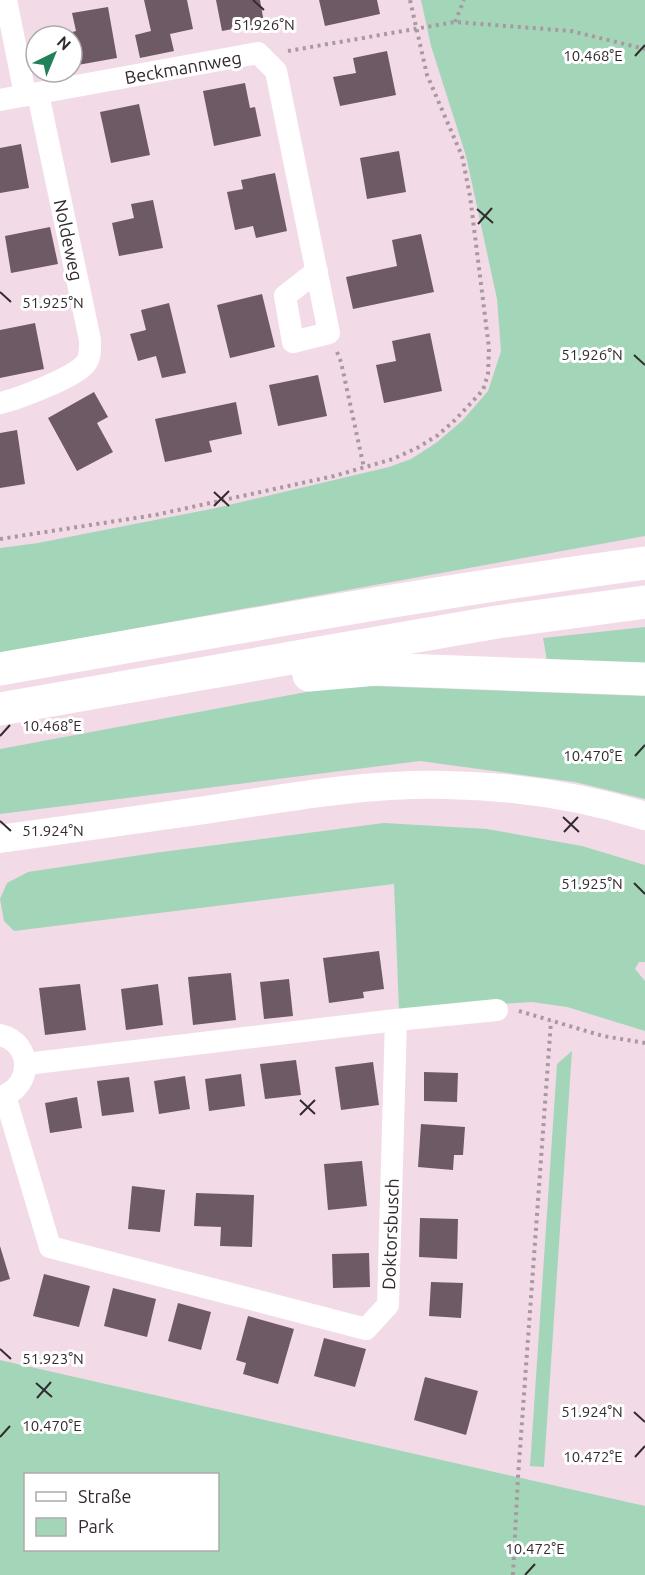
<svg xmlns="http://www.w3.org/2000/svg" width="645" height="1575" font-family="Ubuntu,sans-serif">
<rect width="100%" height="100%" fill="#f2dbe7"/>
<path fill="#a3d6b9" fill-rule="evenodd" d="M421 0H645V536L0 653V548L38 543 216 508 389 467 411 459 436 443 462 421 488 391 501 351 497 299 466 156 431 46Z
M645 627V665L547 661 543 638Z
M344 685 645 696V799L575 782 420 761 0 814V749Z
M384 823 487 829 582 846 645 865V962H639L635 969 645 981V1031L567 1007 532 1002 399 1011 394 884 14 931 4 921 0 899 7 883 28 872 154 853Z
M572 1051 544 1467 530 1466 557 1064Z
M0 1360 645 1506V1575H0ZM26 1474H218V1550H26Z"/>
<path fill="#6e5a65" d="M144 0H187L193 29 170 34 174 51 140 58 135 35 151 31Z
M216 0H260L264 23 222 31Z
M319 0H377L380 14 325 26Z
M108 7 117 58 72 66V36H64V34L76 31 72 13Z
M387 51 396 95 340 106 333 77 356 73 353 58Z
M245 83 250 108 255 107 261 136 214 146 203 91Z
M139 104 150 155 111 163 100 112Z
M21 144 29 188 0 193V148Z
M399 151 406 192 367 199 360 158Z
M275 173 287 231 256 238 253 226 235 230 227 192 243 189 241 180Z
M153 200 163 248 119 256 112 223 134 218 131 204Z
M50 227 58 264 11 273 5 236Z
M421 234 434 292 353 309 346 277 397 266 392 240Z
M262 294 275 347 230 358 217 305Z
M169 303 186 373 162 378 156 356 138 361 130 334 146 330 141 310Z
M35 323 44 369 0 378V330Z
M430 333 442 391 384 403 376 365 396 361 392 341Z
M318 375 327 416 278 426 269 385Z
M94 392 108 417 97 423 113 452 77 471 48 418Z
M236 402 242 434 209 441 212 452 165 462 155 419Z
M17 430 25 484 0 488V433Z
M379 951 384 989 363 992 364 998 329 1003 323 958Z
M231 973 236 1020 193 1025 188 977Z
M289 979 293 1016 264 1019 260 982Z
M80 984 86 1030 45 1035 39 988Z
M158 984 163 1025 126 1030 121 989Z
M296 1060 301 1095 265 1099 260 1064Z
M373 1062 379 1105 341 1110 335 1067Z
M424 1072 458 1073 457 1102 424 1101Z
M241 1074 245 1106 209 1111 205 1079Z
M185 1076 190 1109 159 1114 154 1081Z
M129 1077 134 1112 102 1116 97 1081Z
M77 1097 82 1128 50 1133 45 1103Z
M421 1124 465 1127 463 1155H454L453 1170 418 1167Z
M362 1161 367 1206 328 1210 324 1164Z
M132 1186 165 1190 160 1232 128 1229Z
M196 1193 254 1195 252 1247 220 1246 221 1227 194 1226Z
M420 1218 458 1219 457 1259 419 1257Z
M0 1246 10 1279 0 1282Z
M369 1253 370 1287 333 1288 332 1254Z
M44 1274 90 1286 79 1327 33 1316Z
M431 1282 463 1283 461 1318 429 1316Z
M113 1288 156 1299 147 1337 104 1326Z
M178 1303 211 1312 201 1350 168 1341Z
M248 1316 294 1329 278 1384 243 1374 246 1363 236 1360Z
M324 1338 366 1349 355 1387 314 1376Z
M425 1377 478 1391 466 1435 414 1420Z"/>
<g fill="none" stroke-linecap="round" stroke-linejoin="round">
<path stroke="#aa98a1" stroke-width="4" stroke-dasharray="3 4.5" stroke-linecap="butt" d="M455 22 464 0
M288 51 455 22 571 31 645 49
M337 352 341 362 364 468
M0 539 155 515 334 476 393 459 417 448 438 435 455 420 483 390 488 374 489 348 470 196 462 156 427 75 410 0
M519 1011 603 1036 645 1043
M513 1575 518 1477 551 1021"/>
<path stroke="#fff" stroke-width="22" d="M6 0 25 94
M0 100 258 53 276 71 329 333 293 342 285 296 317 271
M0 403C18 399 76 377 86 363 91 356 90 348 90 340L38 94
M396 1020 497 1010
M0 1035C34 1043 33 1088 0 1097
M5 1096 50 1247 366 1329 388 1305 396 1020 26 1064"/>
<path stroke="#fff" stroke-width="28" d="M0 839C71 829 141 819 212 809 290 797 368 783 447 785 513 786 583 797 645 816"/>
<path stroke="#fff" stroke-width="33" d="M0 669C214 632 429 592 645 563
M309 675 377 669 645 679
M0 709 497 622 645 602"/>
</g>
<path fill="none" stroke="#322a2e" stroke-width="2" d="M253 0 264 10M635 56 645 45M477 209 493 223M478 224 492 208M0 292 11 302M634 355 645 365M214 492 229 506M214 506 229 491M0 736 10 725M635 756 645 745M563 817 579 832M0 821 11 831M564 832 578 817M634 883 645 894M300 1100 315 1114M300 1115 315 1100M0 1349 11 1359M36 1383 52 1397M37 1398 51 1382M634 1412 645 1422M0 1437 10 1426M635 1457 645 1446M525 1575 535 1564"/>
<g text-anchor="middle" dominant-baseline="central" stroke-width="6" stroke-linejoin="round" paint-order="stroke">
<g font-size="18" fill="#322a2e" stroke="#fff">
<text transform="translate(183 67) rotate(-10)">Beckmannweg</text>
<text transform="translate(69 240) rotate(78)">Noldeweg</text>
<text transform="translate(390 1234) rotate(-88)">Doktorsbusch</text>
</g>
</g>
<g font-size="15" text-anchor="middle" fill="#322a2e" stroke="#fff" stroke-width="6" stroke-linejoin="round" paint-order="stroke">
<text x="264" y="30">51.926°N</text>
<text x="593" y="61">10.468°E</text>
<text x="53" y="308">51.925°N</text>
<text x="592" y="360">51.926°N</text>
<text x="52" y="731">10.468°E</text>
<text x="593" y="761">10.470°E</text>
<text x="53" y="836">51.924°N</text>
<text x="592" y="889">51.925°N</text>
<text x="53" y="1364">51.923°N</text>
<text x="592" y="1417">51.924°N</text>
<text x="52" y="1431">10.470°E</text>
<text x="593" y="1462">10.472°E</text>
<text x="535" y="1554">10.472°E</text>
</g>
<rect x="24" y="1473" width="195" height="78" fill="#ffffff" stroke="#adaaab" stroke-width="1.5"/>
<rect x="36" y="1492" width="30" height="9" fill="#ffffff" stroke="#adaaab" stroke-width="1.5"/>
<text x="78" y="1503" font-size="18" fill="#322a2e">Straße</text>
<rect x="36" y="1518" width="30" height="18" fill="#a3d6b9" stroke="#adaaab" stroke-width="1.5"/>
<text x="78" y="1533" font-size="18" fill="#322a2e">Park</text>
<g transform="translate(54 54) rotate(43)"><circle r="28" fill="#ffffff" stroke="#adaaab" stroke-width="1.5"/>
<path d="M0-4.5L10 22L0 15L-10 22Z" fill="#228158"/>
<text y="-9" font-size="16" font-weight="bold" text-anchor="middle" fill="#322a2e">N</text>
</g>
</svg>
